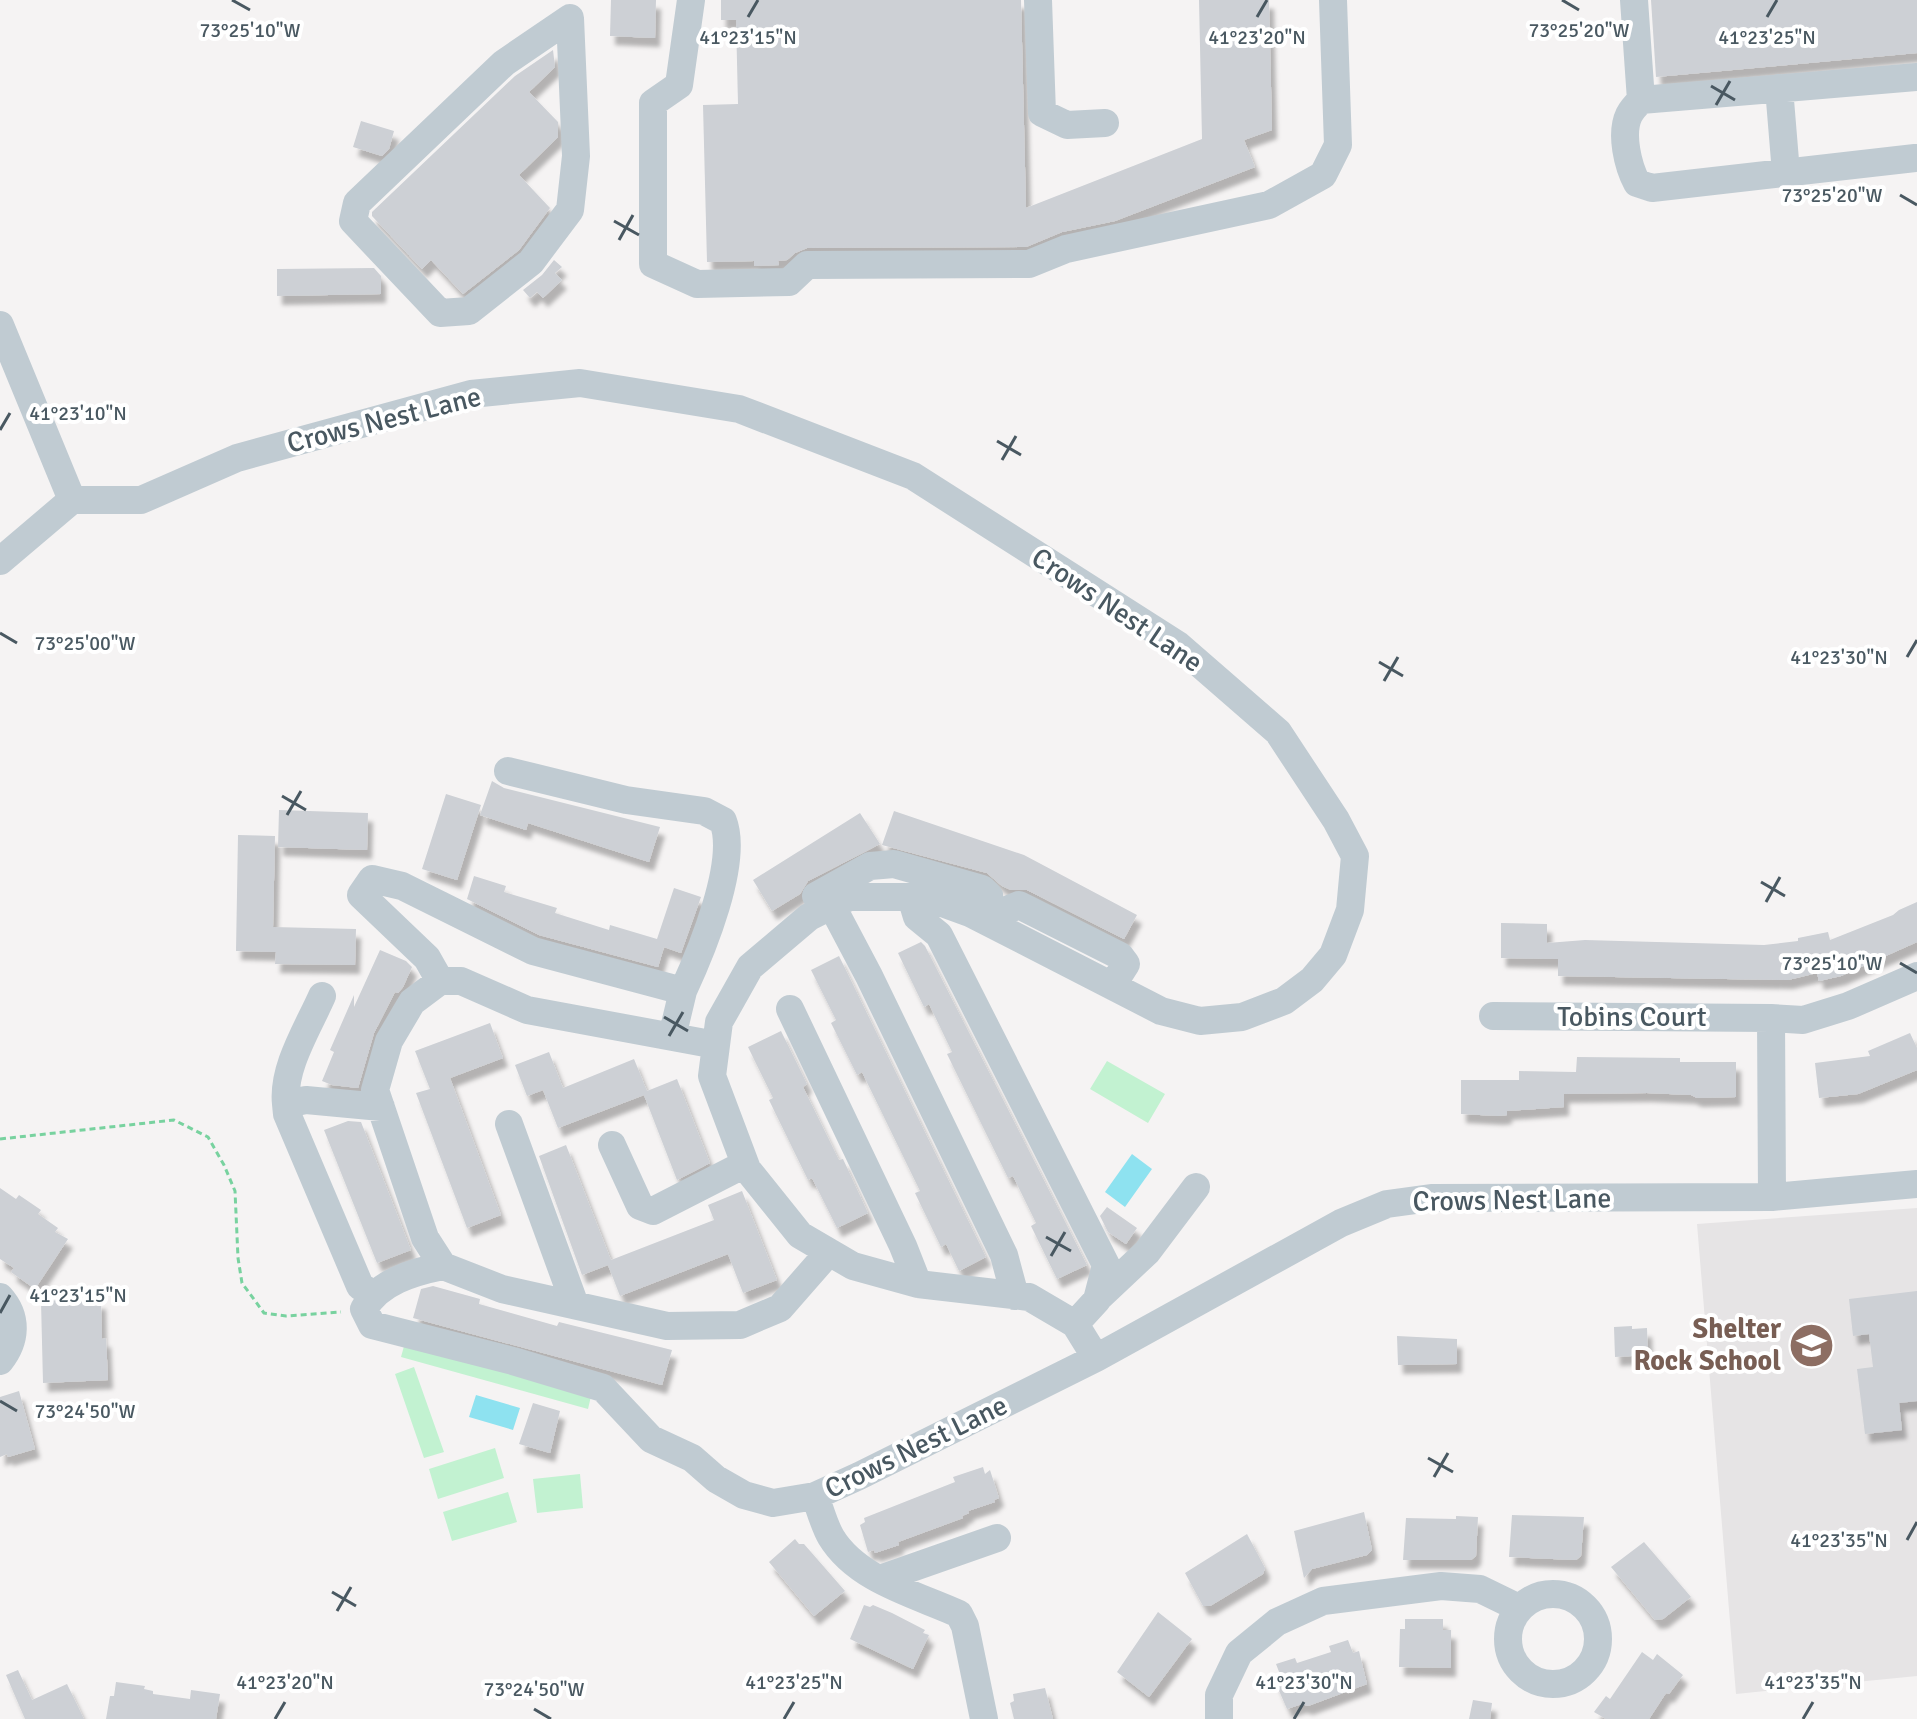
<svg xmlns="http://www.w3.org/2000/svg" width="1917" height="1719" font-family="Signika,sans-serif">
<defs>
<filter id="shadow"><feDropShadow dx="5" dy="9" stdDeviation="2" flood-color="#0004"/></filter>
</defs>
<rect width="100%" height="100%" fill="#f5f3f3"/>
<path fill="#e6e4e5" d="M1917 1208V1676L1736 1694 1697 1224Z"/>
<path fill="#c2f2d1" d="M1107 1061 1165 1094 1148 1123 1090 1089Z
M406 1339 592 1392 588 1409 401 1357Z
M414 1367 444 1452 424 1458 395 1374Z
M495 1448 504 1478 438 1499 429 1469Z
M580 1474 583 1508 537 1513 533 1479Z
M508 1492 517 1522 452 1541 443 1512Z"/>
<path fill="#8ee2f0" d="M1132 1154 1152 1169 1125 1207 1105 1192Z
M476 1395 520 1408 513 1430 469 1417Z"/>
<path fill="#cdd0d5" filter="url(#shadow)" d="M611 0H656L655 38 610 36Z
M721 0H1021L1026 208 1202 139 1199 0H1269L1272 130 1244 140 1255 167 1115 221 1062 232 1026 247 807 248 795 253 787 260 778 261 779 265 754 266V261L707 262 703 105 738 104 736 20H721Z
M1651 0H1917V53L1656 77Z
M553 50 555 67 529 92 558 122V137L519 175 550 208 519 250 463 294 431 260 422 269 372 216V212L515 76Z
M361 121 394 131 389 149 382 156 353 147Z
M554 260 562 267 555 273 562 280 543 298 537 292 530 298 523 290 542 275Z
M374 268 381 276V294L277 296V269Z
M492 781 504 788 660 827 649 862 528 823 526 830 480 815Z
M446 794 481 805 457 880 422 869Z
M279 810 368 813 367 850 278 847Z
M894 811 1024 855 1137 915 1124 939 1027 890H1011L1002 886 987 873 882 845Z
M860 813 880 844 808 881 800 894 772 911 753 880Z
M238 835 275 836 273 927 356 929 355 965 275 964 276 952 236 951Z
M474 876 506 886 504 892 557 908 555 913 609 930 610 925 657 939 674 888 701 897 681 953 664 947 658 967 539 935 467 899Z
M1917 902V942L1841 976 1819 981 1817 973 1788 980 1558 976V959L1501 958V923L1547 924V943L1585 940 1764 945 1798 941V938L1828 932 1830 940 1893 915 1899 910Z
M921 942 925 946 1087 1265 1057 1279 1031 1226 1036 1223 1013 1176 1008 1178 947 1054 952 1052 929 1004 924 1007 898 953Z
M380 950 406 961 412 967 403 987 398 993 395 992 374 1033 358 1088 332 1085 322 1081 334 1052 330 1050 354 995V1007Z
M839 956 986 1257 959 1271 946 1244 941 1247 915 1193 920 1191 862 1072 857 1075 831 1023 836 1020 811 970Z
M490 1023 503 1058 450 1078 501 1215 467 1228 416 1093 430 1089 415 1051Z
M781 1031 807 1084 803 1087 839 1160 843 1159 868 1213 837 1228 812 1178 808 1180 769 1100 773 1098 748 1047Z
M1910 1033 1917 1048V1070L1858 1094 1819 1098 1815 1063 1870 1056 1868 1051Z
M549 1052 563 1088 634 1059 647 1091 677 1079 710 1163 677 1180 644 1095 558 1128 543 1090 527 1096 515 1065Z
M1577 1057 1680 1058V1062H1736V1097L1697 1098 1691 1095 1647 1093 1564 1094V1107L1507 1111V1115L1499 1116 1461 1114V1080H1519V1071L1576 1072Z
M348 1121 361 1122 411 1250 377 1263 324 1130Z
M566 1145 611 1260 714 1220 708 1205 742 1191 777 1280 743 1293 728 1254 620 1296 608 1265 582 1275 539 1156Z
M0 1188 16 1199 19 1195 41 1210 38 1214 58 1228 55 1232 68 1239 35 1289 11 1272 14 1268 0 1259Z
M1107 1207 1137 1228 1126 1244 1108 1232 1100 1216Z
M433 1286 480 1299 479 1304 557 1326 559 1322 672 1350 662 1385 413 1318 421 1289Z
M1917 1291V1401L1899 1403 1902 1430 1865 1434 1857 1369 1873 1367 1869 1334 1853 1336 1849 1299Z
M88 1299V1301L101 1300 102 1339 106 1338 108 1380 43 1383 41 1301Z
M1632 1326V1329L1647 1328 1648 1355 1615 1357 1614 1327Z
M1397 1336 1457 1339V1364L1398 1365Z
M19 1391 35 1449 8 1457 7 1454 0 1457V1397Z
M533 1403 560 1411 550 1453 519 1444Z
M983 1467 985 1474 990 1470 999 1498 994 1500 995 1502 968 1511 969 1513 962 1516 963 1518 898 1542 899 1545 875 1553 874 1550 868 1552 860 1525 865 1522 864 1518 955 1482 953 1477Z
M1364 1512 1372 1550 1367 1555 1312 1569 1304 1578 1294 1531Z
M1512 1515 1584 1517 1581 1556 1576 1560 1509 1557Z
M1456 1516 1478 1517 1476 1556 1471 1560H1403L1406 1518 1456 1519Z
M1247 1534 1265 1568 1263 1574 1210 1606H1203L1185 1573Z
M795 1539 799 1544H804L845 1591 814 1616 769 1562Z
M1644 1542 1691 1597 1663 1619 1655 1620 1611 1567Z
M864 1605 870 1607 873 1605 892 1613 925 1630 923 1633 929 1635 913 1669 850 1639Z
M1158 1612 1192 1639 1149 1697 1117 1672Z
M1405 1619H1443V1630H1451V1668L1399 1667 1400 1629H1405Z
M1348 1640 1353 1653 1359 1651 1367 1684 1308 1706 1302 1704 1287 1709 1274 1679 1281 1677 1276 1664 1295 1658 1297 1663 1331 1652 1329 1646Z
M1642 1652 1653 1660 1657 1654 1683 1675 1669 1694 1666 1693 1649 1719H1606L1594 1712 1606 1696 1610 1699Z
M18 1670 32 1700 67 1684 84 1719H25L6 1675Z
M116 1682 145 1686 144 1689 153 1691V1694L190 1699 191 1690 220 1694 216 1719H106L110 1696H114Z
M1045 1688 1053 1719H1014L1010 1703 1014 1701 1013 1694Z
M1473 1700 1492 1703 1490 1719H1469Z"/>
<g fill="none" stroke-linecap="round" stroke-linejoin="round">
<path stroke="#78d29f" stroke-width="3" stroke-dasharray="6 4" stroke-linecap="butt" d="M0 1139 174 1120 208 1137 224 1165 235 1191 238 1258 242 1283 264 1313 286 1316 341 1312"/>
<path stroke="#c0cbd2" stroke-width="28" d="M691 0 679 85 653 103V264L697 284 789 282 807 265 1029 264 1066 249 1269 205 1323 175 1338 145 1333 0
M1038 0 1042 113 1067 125 1105 123
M1634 0 1641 100C1637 104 1632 109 1629 115 1620 134 1628 166 1637 183L1652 188 1915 158
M570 18 576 156 570 210 531 262 469 311 440 313 353 221 357 203 504 63Z
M1779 88 1786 173
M1641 100 1917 77
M0 325 72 500
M72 500H141L237 458 471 394 580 383 739 409 913 476 1178 645 1278 732 1336 820 1355 856 1350 910 1333 955 1312 980 1284 1001 1242 1017 1200 1021 1161 1011 970 913 926 897H849L809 917 750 967 719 1022 712 1076 747 1169 800 1235 853 1266 918 1284 1029 1297 1075 1324 1096 1358
M0 561 72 500
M508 771 626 800 704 811 723 821C739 862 701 952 683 991
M816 896 870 866 894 864 982 889 989 896 980 918
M911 897 917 917 939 935 1106 1265 1097 1300 1075 1324
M832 906 869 976 1004 1255 1015 1296
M998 927 1007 910 1019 905 1120 956 1126 964 1112 986
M440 981 427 958 361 895 372 879 402 886 533 951 683 991 672 1037
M790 1009 903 1246 918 1284
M1493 1016 1771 1018 1772 1197
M1771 1018 1803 1020 1848 1006 1917 976
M716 1045 527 1010 461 981H440L412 1002 389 1041 375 1090 425 1238 443 1266 502 1289 667 1326 740 1325 780 1308 829 1252
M286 1104C282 1068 308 1028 322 996
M509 1124 575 1305
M612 1145 640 1206 653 1211 745 1164
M443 1266C413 1272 379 1282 364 1309L372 1325 513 1361 603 1388 651 1439 692 1458 716 1479 744 1495 773 1503 815 1496 859 1476 1096 1358 1341 1223 1387 1204 1431 1198 1772 1197 1917 1184
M372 1294 360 1286 287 1114 286 1104 306 1100 381 1107
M0 1297C18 1317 16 1341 0 1361
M1097 1299 1147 1252 1196 1187
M815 1496C820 1509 824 1525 831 1537 857 1580 915 1594 959 1614L965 1626 984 1719
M880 1579 997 1538
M1508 1639a45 45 0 1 1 90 0a45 45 0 1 1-90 0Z
M1219 1719V1695L1239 1653 1277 1622 1323 1601 1441 1586 1480 1589 1519 1608"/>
</g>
<path fill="none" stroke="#495861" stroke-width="3" d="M232 0 250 10M1562 0 1579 10M748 17 758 0M1257 17 1267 0M1767 17 1777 0M1711 86 1735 100M1716 105 1730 81M1900 195 1917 205M614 221 639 235M619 240 633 215M0 430 10 413M997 441 1021 455M1002 460 1016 436M0 633 17 643M1907 657 1917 640M1379 662 1403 676M1384 681 1398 657M282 796 306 810M287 815 301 791M1761 882 1785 896M1766 902 1780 877M1900 963 1917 973M664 1017 688 1031M669 1036 683 1012M1046 1237 1071 1251M1051 1256 1065 1232M0 1313 10 1295M0 1401 17 1411M1428 1458 1453 1472M1434 1477 1448 1453M1907 1540 1917 1522M332 1592 356 1606M337 1611 351 1587M534 1709 551 1719M275 1719 285 1702M784 1719 794 1702M1294 1719 1304 1702M1803 1719 1813 1702"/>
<defs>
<symbol id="school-disc" viewBox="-11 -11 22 22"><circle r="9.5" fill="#8d6e63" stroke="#fff"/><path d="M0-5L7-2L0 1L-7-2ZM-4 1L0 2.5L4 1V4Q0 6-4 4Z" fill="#fff"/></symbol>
</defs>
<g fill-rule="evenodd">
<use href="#school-disc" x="1786" y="1320" width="51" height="51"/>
</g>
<g text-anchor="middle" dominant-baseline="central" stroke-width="8" stroke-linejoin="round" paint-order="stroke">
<g font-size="28" fill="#495861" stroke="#fff">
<text transform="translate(384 420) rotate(-14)">Crows Nest Lane</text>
<text transform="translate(1117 610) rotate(34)">Crows Nest Lane</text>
<text x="1632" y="1017">Tobins Court</text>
<text transform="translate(1512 1200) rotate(-1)">Crows Nest Lane</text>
<text transform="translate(916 1447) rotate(-26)">Crows Nest Lane</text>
</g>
<g font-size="28" font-weight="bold" fill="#785e54" stroke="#fff" text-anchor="end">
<text x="1781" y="1329">Shelter<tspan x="1781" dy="32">Rock School</tspan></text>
</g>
</g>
<g font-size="20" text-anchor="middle" fill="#495861" stroke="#fff" stroke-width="8" stroke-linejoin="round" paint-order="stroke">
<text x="250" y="37">73°25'10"W</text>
<text x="1579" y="37">73°25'20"W</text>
<text x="748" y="44">41°23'15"N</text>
<text x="1257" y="44">41°23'20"N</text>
<text x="1767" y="44">41°23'25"N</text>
<text x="1832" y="202">73°25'20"W</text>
<text x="78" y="420">41°23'10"N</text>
<text x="85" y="650">73°25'00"W</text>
<text x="1839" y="664">41°23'30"N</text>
<text x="1832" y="970">73°25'10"W</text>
<text x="78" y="1302">41°23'15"N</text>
<text x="85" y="1418">73°24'50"W</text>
<text x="1839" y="1547">41°23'35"N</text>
<text x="285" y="1689">41°23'20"N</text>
<text x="794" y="1689">41°23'25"N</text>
<text x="1304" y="1689">41°23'30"N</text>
<text x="1813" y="1689">41°23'35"N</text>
<text x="534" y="1696">73°24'50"W</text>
</g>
</svg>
